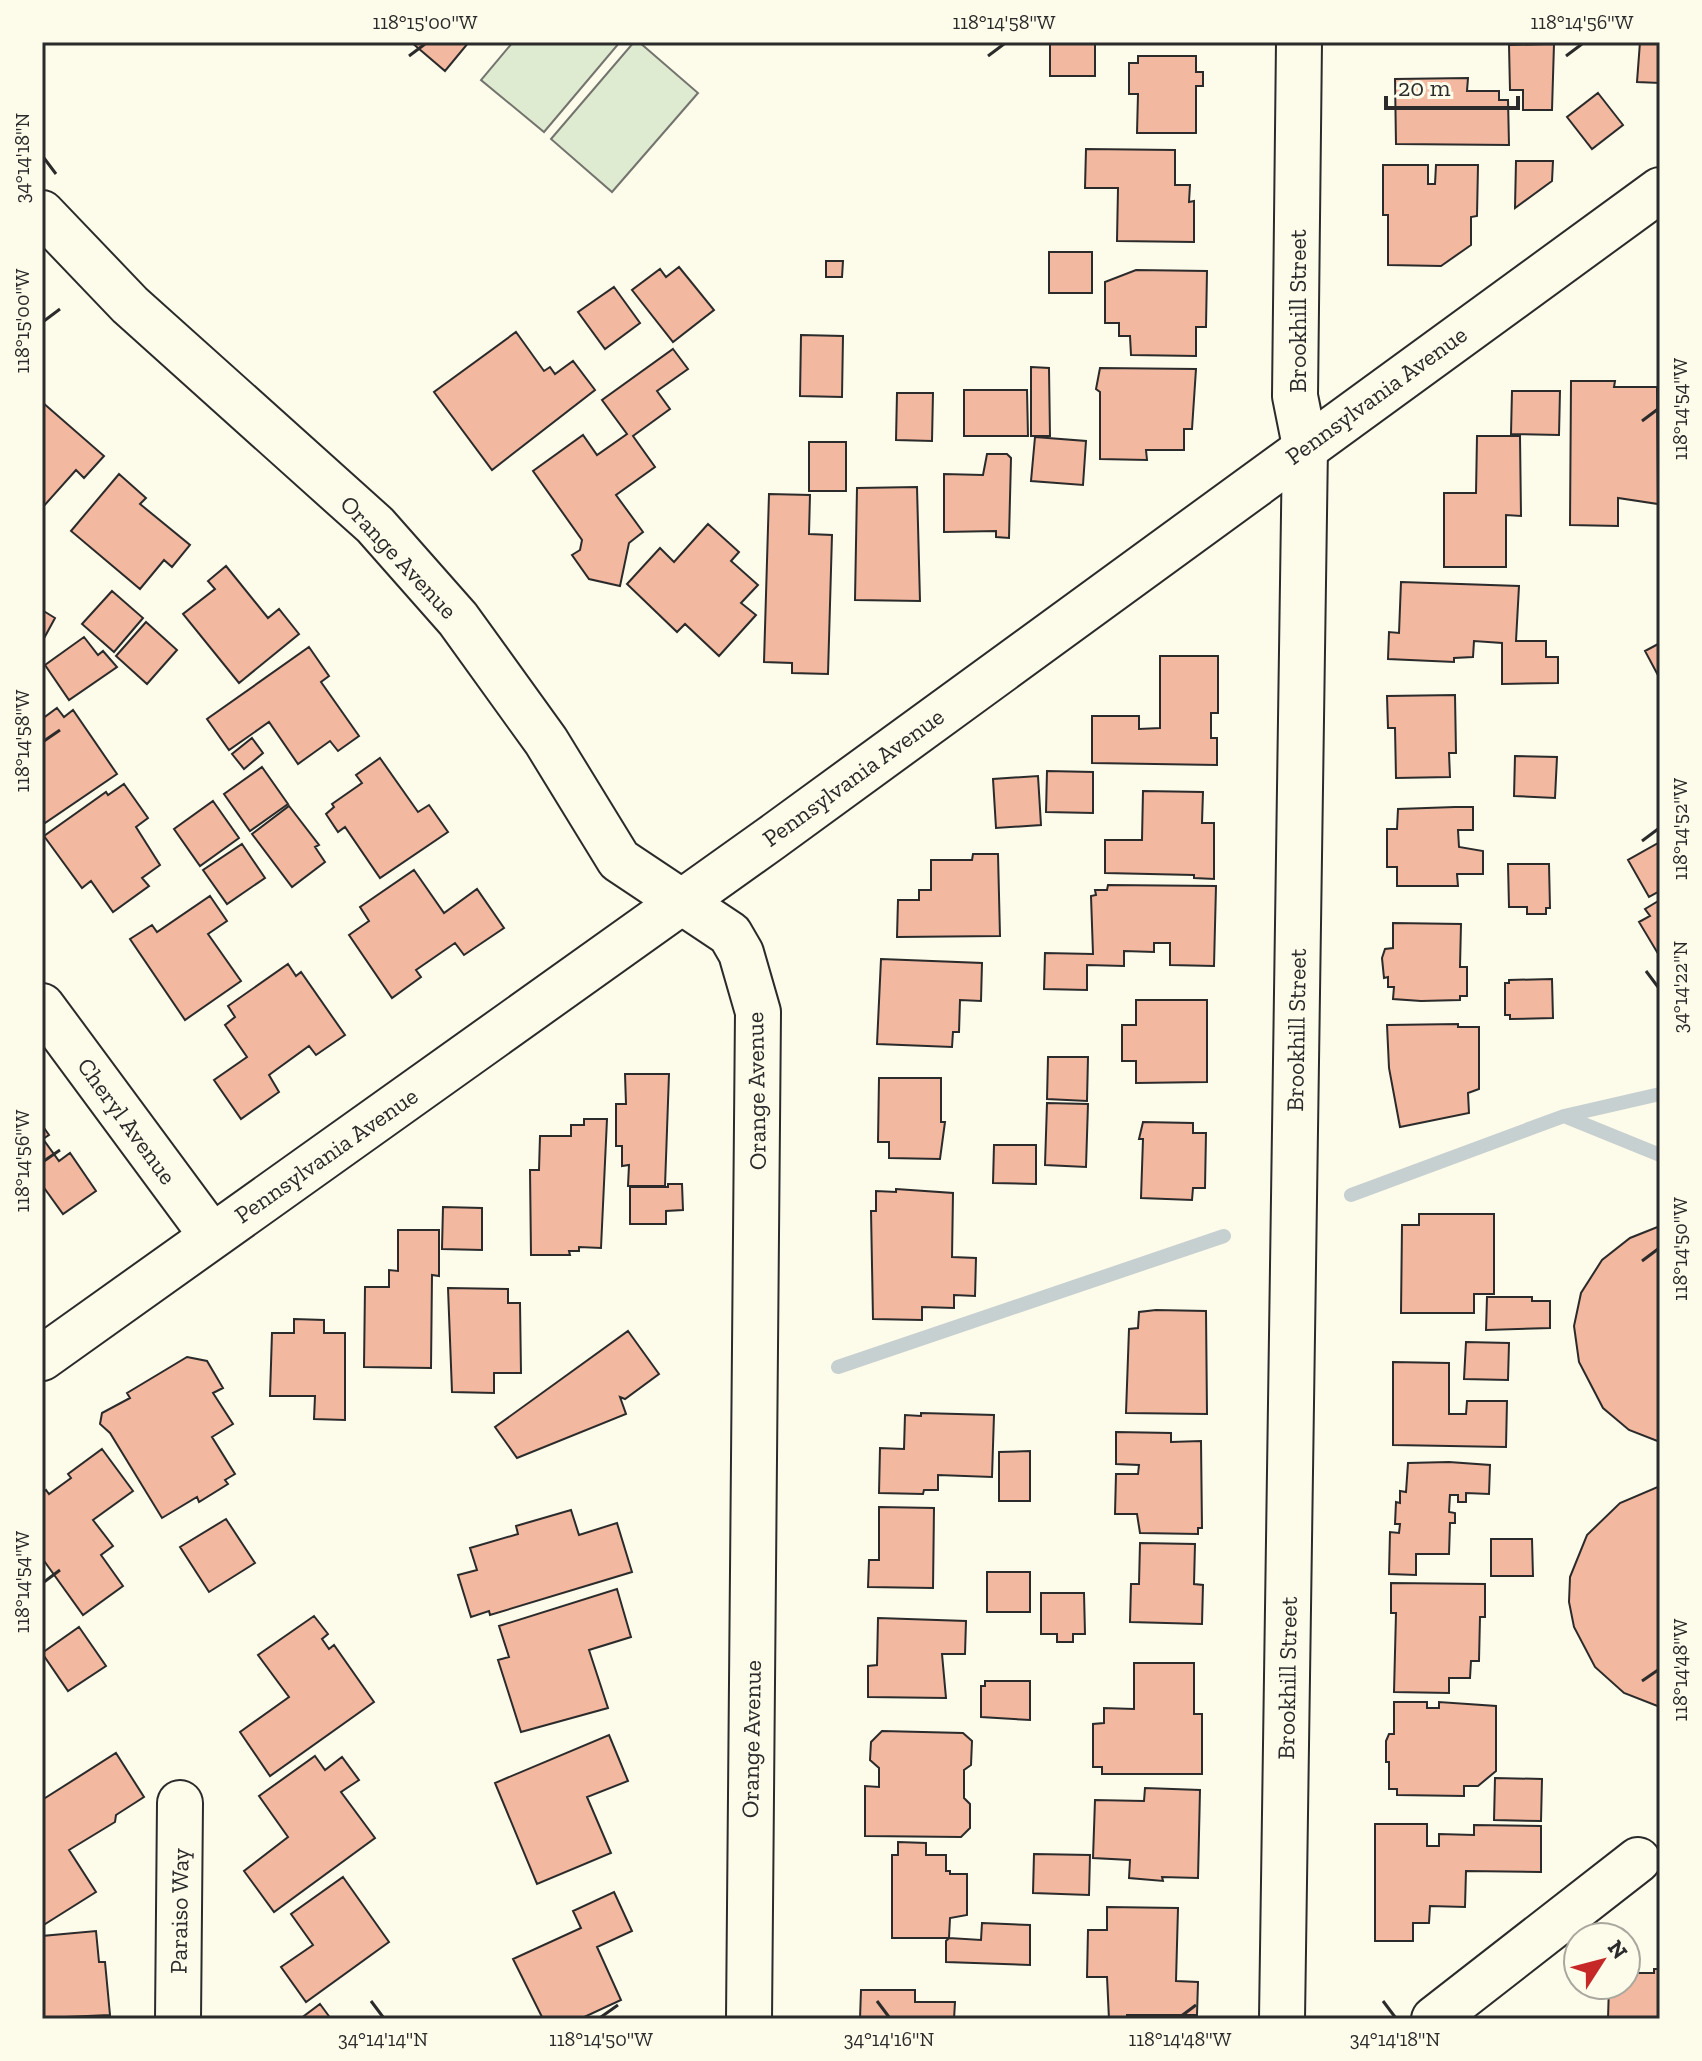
<svg xmlns="http://www.w3.org/2000/svg" width="1702" height="2061" font-family="'Zilla Slab',serif">
<rect width="100%" height="100%" fill="#fdfbea"/>
<path fill="#deebd1" stroke="#74746e" stroke-width="2" d="M513 42H620L544 132 481 80Z
M634 42H639L698 93 612 192 551 139Z"/>
<g fill="none" stroke-linecap="round" stroke-linejoin="round">
<path stroke="#c7d0d0" stroke-width="14" d="M1564 1116 1660 1155
M1351 1195 1564 1116 1660 1094
M838 1367 1224 1236"/>
</g>
<path fill="#f2b8a0" stroke="#2b2b2b" stroke-width="2" d="M411 42H469L445 71Z
M1050 42H1095V76H1050Z
M1640 42H1660V83L1637 82Z
M1554 44 1552 110H1523V90H1510L1509 45Z
M1138 56H1196V72H1203V86H1196V133H1137L1138 94H1129V63H1138Z
M1468 78 1467 91H1499V100H1508L1509 145 1396 144 1395 79Z
M1598 93 1623 125 1592 149 1567 117Z
M1086 149 1175 150V185H1190L1189 202 1194 201V242L1117 241 1118 188H1085Z
M1516 161H1553L1552 181 1515 208Z
M1383 165H1428V184H1435L1436 165H1478L1477 216 1471 217V245L1441 266 1388 265V215H1383Z
M1049 252H1092V293H1049Z
M826 261H843L842 277H826Z
M679 267 714 310 673 342 632 290 660 269 666 277Z
M1136 270 1207 271 1206 327H1196V356L1131 355 1130 336H1119V323H1105V282Z
M614 287 640 323 605 349 578 312Z
M516 332 544 371 550 367 555 374 573 361 595 390 492 470 434 392Z
M801 335 843 336 842 397 800 396Z
M673 349 688 369 657 391 670 409 633 436 655 467 616 495 643 532 629 543 620 586 589 579 572 555 580 550 582 540 533 471 583 435 597 455 627 434 602 400Z
M1031 367 1049 368 1050 436H1031Z
M1100 368 1196 369 1192 429H1184V450H1146L1147 460 1100 459V392L1096 389Z
M1571 381H1615L1614 387H1657L1658 504 1618 498V526L1570 525Z
M964 390H1027L1028 436H964Z
M1512 391H1560L1559 435 1511 434Z
M897 393H933L932 441 896 440Z
M42 402 104 456 84 478 76 470 43 507Z
M1477 436H1520L1521 516 1506 515V567H1444V493H1476Z
M1035 437 1086 441 1083 485 1031 481Z
M809 442H846V491H809Z
M987 454H1007L1011 458 1009 538 996 537V531L944 532V474L983 475Z
M119 474 146 498 140 504 190 545 172 567 164 560 140 589 71 531Z
M917 487 920 601 855 600 857 488Z
M769 494 810 495 809 534 832 535 828 674 792 673V663L764 662Z
M708 524 739 552 731 561 758 585 741 603 756 615 719 656 685 624 677 632 627 584 660 548 674 562Z
M226 566 268 618 279 609 299 634 239 683 183 614 215 589 208 581Z
M1401 582 1519 586 1516 641H1546V657H1558V683L1502 684V643L1474 641 1473 657 1454 658V662L1388 659 1389 632 1399 633Z
M112 591 143 618 114 652 82 624Z
M42 610 55 618 42 642Z
M146 622 177 650 147 684 116 656Z
M84 637 98 655 103 651 117 667 69 700 45 665Z
M1660 643V679L1645 651Z
M309 647 329 676 321 682 359 736 338 751 330 741 298 764 269 722 229 750 207 719Z
M1160 656H1218V713H1211V738H1217V765L1092 763V716H1139V729L1160 728Z
M1455 695 1456 753H1449L1450 777 1396 778 1395 728H1388L1387 696Z
M57 708 64 717 73 710 117 774 42 825V719Z
M252 738 263 753 244 769 232 754Z
M1515 756 1557 757 1555 798 1514 796Z
M380 758 418 812 429 805 448 832 380 878 345 827 338 832 326 814 334 807 332 804 362 783 356 775Z
M262 767 288 804 250 831 224 794Z
M1047 771 1093 772V813L1046 812Z
M1038 776 1041 825 996 828 993 779Z
M124 784 148 818 136 827 160 865 142 878 149 886 113 912 91 881 82 888 44 836 106 792 108 795Z
M1143 791 1203 792 1202 823H1214V879L1194 878V875L1105 873V840H1142Z
M213 801 239 838 200 866 174 829Z
M289 806 319 845 315 847 325 862 292 887 252 834Z
M1455 807H1473V830H1458L1459 847 1483 851V874H1457L1458 886H1397V867H1387V829H1397L1398 809Z
M1660 842V891L1649 897 1628 860Z
M242 844 265 878 227 904 203 870Z
M973 854H998L1000 936 897 937 898 900H919V890H931V860H972Z
M1508 864H1549L1550 908H1546V914H1527V907H1509Z
M414 870 444 913 477 889 504 928 464 955 455 943 416 970 421 977 392 998 349 935 369 921 360 907Z
M1108 885 1216 886 1214 966 1170 965V943H1154V952L1124 951V966L1087 965V990L1044 989 1045 953 1093 954 1091 896 1096 895 1095 890H1107Z
M210 896 227 921 208 934 241 981 185 1020 130 939 152 925 157 932Z
M1660 900V957L1639 922 1650 916 1645 909Z
M1393 923 1461 924 1460 967H1467V996H1460V1000L1421 1001 1393 999 1394 987H1388V977L1384 978 1382 958 1385 949 1393 948Z
M881 959 982 963 981 1001 960 1000 959 1032H953L952 1047 877 1044Z
M288 964 296 976 301 972 345 1035 316 1055 309 1046 269 1075 279 1092 241 1119 214 1080 247 1057 225 1025 235 1017 228 1006Z
M1552 979 1553 1018 1510 1019V1015H1505V983H1509V980Z
M1136 1000H1207V1082L1136 1083V1061H1122V1025H1136Z
M1458 1024V1027H1479V1089L1468 1093 1469 1113 1400 1127 1389 1068 1387 1025Z
M1048 1057H1088L1087 1101 1047 1099Z
M625 1074H669L665 1186H628L629 1165 622 1166V1146H616V1104H626Z
M879 1078H941V1122H945L940 1159 889 1158V1142H878Z
M1047 1103 1088 1104 1086 1167 1045 1165Z
M584 1119H607L601 1248 579 1247V1251H569L570 1255H531L530 1170H539L540 1136H571V1125H584Z
M1143 1122 1193 1123V1133H1206L1205 1188H1193L1192 1200 1141 1198 1143 1139H1139Z
M42 1125 49 1135 43 1139 59 1161 70 1153 96 1191 63 1214 42 1185Z
M994 1145H1036V1184L993 1183Z
M668 1184H682L683 1210 666 1211V1224H630V1187H668Z
M896 1189 953 1193 952 1257 976 1258 975 1296 954 1295V1308L922 1307V1320L873 1319 871 1211H876V1191L896 1192Z
M443 1207 482 1208V1250L442 1249Z
M1419 1214H1494V1294H1474V1313H1401L1402 1225H1419Z
M1660 1226V1442L1629 1430 1603 1408 1579 1362 1574 1326 1581 1293 1602 1260 1630 1238Z
M398 1230H439V1276L432 1275 431 1368 364 1367 365 1287H389V1270L398 1271Z
M448 1288 508 1289V1303H520L521 1373H494V1393L452 1392Z
M1487 1297H1532V1301H1550V1328L1486 1330Z
M1156 1310 1206 1311 1207 1414 1126 1413 1129 1329 1138 1328 1139 1312Z
M294 1319 324 1320V1333H345V1420L314 1419 315 1396H270L272 1333H294Z
M628 1331 659 1374 625 1399 620 1397 626 1414 517 1458 495 1427Z
M1466 1342 1509 1343 1508 1380 1464 1379Z
M187 1357 207 1361 223 1388 213 1393 233 1424 212 1437 235 1474 225 1480 228 1484 199 1502 197 1497 162 1518 110 1433 100 1424 102 1413 130 1398 127 1393Z
M1393 1362 1449 1363V1414H1466L1467 1401H1507L1506 1447 1393 1445Z
M921 1413 994 1415 992 1477 938 1475V1490H924L923 1494 879 1493 880 1448 904 1449 905 1415 921 1416Z
M1116 1432 1171 1433V1442L1201 1441 1202 1528H1198V1534L1140 1533 1137 1514H1115L1116 1474H1138L1139 1465 1116 1464Z
M102 1449 133 1491 93 1520 113 1546 101 1555 123 1586 83 1615 42 1558V1493L46 1490 49 1494 71 1478 68 1474Z
M1030 1451V1501H999V1452Z
M1449 1462 1490 1465 1489 1494 1466 1493V1502H1458V1495H1450L1449 1512 1455 1513V1523H1450L1449 1554H1416V1575L1389 1574 1390 1532 1399 1533 1400 1524H1395L1396 1502 1400 1503V1491L1406 1492 1408 1463Z
M1660 1486V1707L1624 1693 1595 1667 1574 1627 1569 1602 1570 1577 1587 1535 1620 1503Z
M879 1507 934 1508 933 1588 868 1587 869 1560H879Z
M571 1510 579 1535 617 1523 632 1572 490 1615 489 1611 471 1617 458 1575 477 1570 470 1548 518 1534 516 1526Z
M226 1519 255 1563 209 1592 180 1547Z
M1491 1539H1532L1533 1576H1491Z
M1140 1543 1195 1544 1194 1584 1203 1585 1202 1624 1130 1622 1131 1584H1139Z
M987 1572H1030V1612H987Z
M1391 1583 1485 1584V1617H1480L1479 1661H1471L1470 1678H1449V1693L1394 1692 1396 1613H1391Z
M617 1589 631 1637 589 1650 608 1708 521 1732 498 1660 509 1657 499 1626Z
M1041 1593H1084L1085 1634H1073V1642H1057V1634H1041Z
M314 1616 328 1634 322 1639 329 1649 334 1645 374 1702 270 1776 240 1732 289 1697 258 1655Z
M878 1618 966 1621 965 1654H942L946 1698 868 1697V1666L877 1665Z
M79 1627 106 1666 68 1691 42 1653Z
M1134 1663H1194V1714H1202V1774H1102V1767H1093V1724L1104 1723V1708L1134 1709Z
M985 1681H1030V1720L981 1717V1686H985Z
M1394 1702H1427V1708H1439V1702L1496 1706V1771L1478 1786H1464V1796L1397 1795V1789H1389V1762H1386V1741L1389 1734H1394Z
M882 1731 963 1733 972 1741 971 1765 964 1770V1798L970 1804V1828L961 1837 865 1836V1786L879 1787V1768L870 1760 871 1742Z
M609 1735 628 1781 587 1797 611 1853 537 1884 495 1783Z
M116 1753 144 1797 116 1815 115 1822 69 1850 96 1892 42 1926V1800Z
M315 1756 325 1770 342 1757 359 1780 341 1792 375 1838 274 1912 244 1871 288 1837 259 1796Z
M1495 1778 1542 1779 1541 1821 1494 1820Z
M1145 1788 1200 1790 1198 1878 1162 1877 1163 1881 1129 1878 1130 1860 1093 1858 1095 1800 1144 1801Z
M1375 1824H1427V1846H1439V1834L1474 1835V1825L1541 1826V1872L1466 1871 1465 1907 1430 1906 1429 1923H1413V1941H1375Z
M898 1842 926 1843V1855H946V1871H950V1874H967V1915L950 1918 949 1938H892V1855H898Z
M1034 1854 1090 1855 1089 1895 1033 1893Z
M343 1877 389 1942 306 2002 281 1967 313 1945 291 1914Z
M614 1892 632 1931 597 1947 621 2000 580 2019H543L513 1959 581 1928 573 1911Z
M1107 1907 1178 1908 1176 1981 1198 1982 1197 2015H1127V2019H1109L1107 1977H1087L1088 1930H1107Z
M982 1923 1030 1925V1965L946 1962V1941L949 1938 981 1940Z
M96 1931 99 1962H105L110 2015 42 2018V1936Z
M1654 1969H1660V2019H1608L1609 1985H1626V1973H1654Z
M861 1990H915V2002H955L954 2019H860Z
M320 2004 331 2019H300Z"/>
<g fill="none" stroke-linecap="round" stroke-linejoin="round">
<defs>
<path id="minor" d="M42 213 130 305 375 525 458 619 546 741 619 860 730 934 741 953 758 1012 749 2019
M42 1006 212 1236
M178 2019 180 1803
M1282 2019 1305 446 1295 396 1299 42
M1434 2019 1638 1860"/>
<path id="major" d="M42 1358 770 839 1660 190"/>
</defs>
<use href="#minor" stroke="#2b2b2b" stroke-width="48"/>
<use href="#major" stroke="#2b2b2b" stroke-width="48"/>
<use href="#minor" stroke="#fdfbea" stroke-width="44"/>
<use href="#major" stroke="#fdfbea" stroke-width="44"/>
</g>
<path fill="none" stroke="#2b2b2b" stroke-width="3" d="M409 56 425 44M988 56 1004 44M1566 56 1582 44M44 158 56 174M44 321 60 309M1642 421 1658 409M44 741 60 730M1642 841 1658 829M1646 971 1658 987M44 1161 60 1150M1642 1261 1658 1249M44 1582 60 1570M1642 1681 1658 1670M371 2001 383 2017M877 2001 889 2017M1383 2001 1395 2017M601 2017 618 2005M1180 2017 1196 2005"/>
<g text-anchor="middle" dominant-baseline="central" stroke-width="6" stroke-linejoin="round" paint-order="stroke">
<g font-size="24" fill="#2b2b2b" stroke="#fdfbea">
<text transform="translate(1297 311) rotate(-90)">Brookhill Street</text>
<text transform="translate(1376 395) rotate(-36)">Pennsylvania Avenue</text>
<text transform="translate(399 557) rotate(47)">Orange Avenue</text>
<text transform="translate(853 777) rotate(-36)">Pennsylvania Avenue</text>
<text transform="translate(1296 1030) rotate(-89)">Brookhill Street</text>
<text transform="translate(756 1091) rotate(-91)">Orange Avenue</text>
<text transform="translate(127 1121) rotate(54)">Cheryl Avenue</text>
<text transform="translate(326 1155) rotate(-35)">Pennsylvania Avenue</text>
<text transform="translate(1287 1678) rotate(-89)">Brookhill Street</text>
<text transform="translate(751 1739) rotate(-89)">Orange Avenue</text>
<text transform="translate(179 1911) rotate(-89)">Paraiso Way</text>
</g>
</g>
<rect width="1702" height="2061" fill="none" stroke="#fdfbea" stroke-width="88"/>
<g transform="translate(1602 1961) rotate(54)"><circle r="38" fill="#fdfbea" stroke="#a9a89e" stroke-width="2"/>
<path d="M0-6L14 30L0 20L-14 30Z" fill="#c62828"/>
<text y="-12" font-size="22" font-weight="bold" text-anchor="middle" fill="#2b2b2b">N</text>
</g>
<path d="M1386 96v12h132v-12" fill="none" stroke="#2b2b2b" stroke-width="4"/>
<text x="1398" y="96" font-size="24" fill="#2b2b2b" stroke="#fdfbea" stroke-width="6" paint-order="stroke">20 m</text>
<rect x="44" y="44" width="1614" height="1973" fill="none" stroke="#2b2b2b" stroke-width="3"/>
<g font-size="20" text-anchor="middle" fill="#2b2b2b">
<text x="425" y="29">118°15'00"W</text>
<text x="1004" y="29">118°14'58"W</text>
<text x="1582" y="29">118°14'56"W</text>
<text transform="translate(22 158) rotate(-90)" y="7">34°14'18"N</text>
<text transform="translate(22 321) rotate(-90)" y="7">118°15'00"W</text>
<text transform="translate(1680 409) rotate(-90)" y="7">118°14'54"W</text>
<text transform="translate(22 741) rotate(-90)" y="7">118°14'58"W</text>
<text transform="translate(1680 829) rotate(-90)" y="7">118°14'52"W</text>
<text transform="translate(1680 987) rotate(-90)" y="7">34°14'22"N</text>
<text transform="translate(22 1161) rotate(-90)" y="7">118°14'56"W</text>
<text transform="translate(1680 1249) rotate(-90)" y="7">118°14'50"W</text>
<text transform="translate(22 1582) rotate(-90)" y="7">118°14'54"W</text>
<text transform="translate(1680 1670) rotate(-90)" y="7">118°14'48"W</text>
<text x="383" y="2046">34°14'14"N</text>
<text x="601" y="2046">118°14'50"W</text>
<text x="889" y="2046">34°14'16"N</text>
<text x="1180" y="2046">118°14'48"W</text>
<text x="1395" y="2046">34°14'18"N</text>
</g>
</svg>
